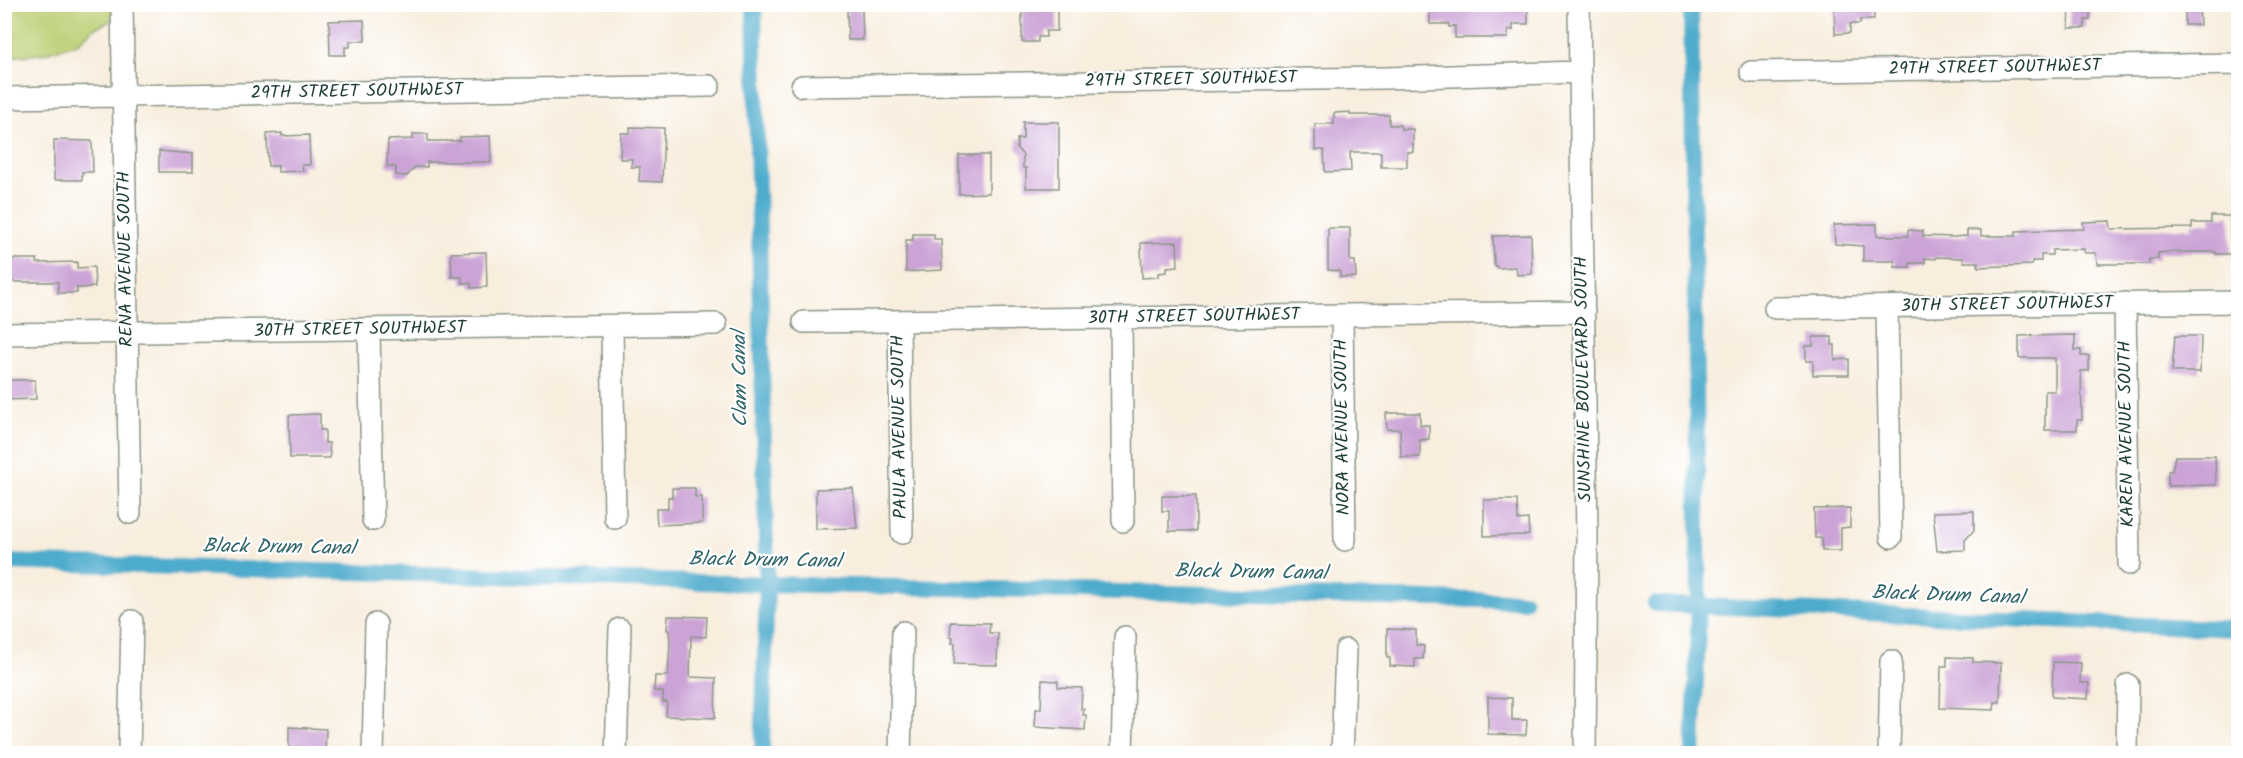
<svg xmlns="http://www.w3.org/2000/svg" width="2243" height="758" font-family="Kalam,sans-serif">
<rect width="100%" height="100%" fill="#fff"/>
<filter id="ink" filterUnits="userSpaceOnUse"><feTurbulence type="fractalNoise" baseFrequency=".0167" numOctaves="2"/><feDisplacementMap in="SourceGraphic" scale="12" xChannelSelector="R" yChannelSelector="G"/><feConvolveMatrix kernelMatrix="1 2 1 2 8 2 1 2 1" color-interpolation-filters="sRGB"/></filter>
<filter id="wash" filterUnits="userSpaceOnUse"><feTurbulence type="fractalNoise" baseFrequency=".008" numOctaves="4" result="noise"/><feDisplacementMap in="SourceGraphic" scale="24" xChannelSelector="R" yChannelSelector="G"/><feGaussianBlur stdDeviation="1.35" result="paint"/><feColorMatrix in="noise" values="0 0 0 0 0 0 0 0 0 0 0 0 0 0 0 0 0 1.4 0 .05"/><feComposite in="paint" operator="in"/></filter>
<g filter="url(#wash)">
<rect width="100%" height="100%" fill="#f8eede"/>
<path fill="#bbcf73" stroke="#6d8654" stroke-width="1.5" d="M5 5H144L93 29 78 43 41 54 5 57Z"/>
<g fill="none" stroke-linecap="round" stroke-linejoin="round">
<path stroke="#4eabcc" stroke-width="16" d="M754 4 767 584 762 754
M1691 4 1699 606 1693 754
M4 562 767 584 1524 601
M1655 604 2238 629"/>
</g>
<g id="blocks">
<path fill="#cba3d6" d="M1031 4H1057V31H1046V37H1038V42H1022V7H1032Z
M1430 4H1528V24H1513V30H1508V38H1455V26L1449 27V24H1430Z
M1834 4H1874V20H1860V24H1850V33L1835 34Z
M2070 4H2090V20H2085V28H2069Z
M2185 4H2199L2200 25H2185Z
M847 10H862L863 40H848Z
M364 20 365 41H350V47H345V55H330L329 21Z
M1350 112V115H1389V125H1400L1401 129H1413V152H1407V167H1381V152H1350L1351 171 1325 172 1324 150H1315V124H1334V113Z
M1023 122H1059V188H1026V168H1023V155L1017 149V139H1023Z
M630 127 664 128 662 182 639 181 640 167H631L632 159H620L621 133H630Z
M282 133V136L309 135 310 165H302L303 171 278 172V166H268L267 134Z
M413 134H428V141H460V137L490 136 491 162H427V167H415L407 176 396 175V167L387 166 388 140 413 139Z
M54 140 92 141 93 172H82V180H54Z
M159 151 193 154V172H159Z
M959 155H989V193L959 194Z
M2211 216H2230L2231 254H2216V252H2169L2158 253V259H2149V264H2097L2096 253H2084V249L2052 250V255H2041V261H2032V265L1978 267V262H1963V258L1936 257V259L1925 258V263H1910V267H1894L1895 261H1863V246L1835 244 1834 225 1877 224V236H1908V230L1923 231V236L1953 237 1967 236V230H1981V236H2016V231L2084 229 2083 222 2110 221 2111 229 2192 228V223H2211Z
M1328 228H1350V261H1355L1356 277H1340V271L1328 270Z
M913 234H934V239H941L942 270 906 272V240H913Z
M1531 235 1532 274 1517 275 1516 267 1498 268 1494 264 1493 236Z
M1177 242 1178 266 1167 267V272L1158 273V277L1142 278 1141 243Z
M486 252 487 287 471 288V283H462V277H452L451 253Z
M4 259H37V263L77 262V268L94 267 95 287 77 288V293H58V282H4Z
M2075 335V350H2081V356H2089V371H2081L2082 420H2077V430H2045V391H2055V358H2019V336Z
M2175 336H2201L2200 372H2172Z
M1813 337H1832V345H1835V360L1849 359V375H1813V361H1806V346H1813Z
M4 380H35L36 399 4 400Z
M1386 413H1420V425H1429V439L1420 440V457H1401L1400 429H1387Z
M320 414V430H325V443H329L330 458H290L289 415Z
M2175 456H2215L2216 485 2168 486V471H2172Z
M672 488H695V497H702V523L657 525 656 509H668V497H672Z
M853 488 857 528 816 529V489Z
M1162 496H1196V531H1169V511H1162Z
M1484 500H1517L1518 520 1528 519 1529 535 1484 536Z
M1850 508V527L1841 528V551H1822V538H1815L1814 509Z
M1974 511V530L1965 540V550L1937 551 1933 512Z
M668 616 707 617 706 637 691 636 690 677 716 678 715 718 666 716 667 702H663V692L654 691 655 676H668L670 643 669 630H667Z
M951 622 990 623 989 633H998L997 665 954 664 955 643H952L953 637H950Z
M1387 629 1416 630V645L1424 646 1423 659H1415V667L1390 666V658H1387Z
M1947 657 1973 658V662L2001 663 2000 702H1995L1994 710 1940 708 1941 666H1947Z
M2053 662 2081 663 2080 683H2089L2088 699 2052 697Z
M1042 680 1058 681V687L1082 688 1081 709H1084L1083 715H1086L1085 730 1035 727 1036 709H1041Z
M1488 697 1512 698V720H1527L1526 735 1488 734Z
M289 727 326 729 325 753H289Z"/>
</g>
</g>
<g filter="url(#ink)">
<use href="#blocks" fill-opacity="0" stroke="#8c9689" stroke-width="1.5"/>
<g fill="none" stroke-linecap="round" stroke-linejoin="round">
<defs>
<path id="minor" d="M122 4 130 513
M1579 4 1587 536 1585 754
M1751 72 2238 64
M802 86 1385 78 1579 72
M4 98 709 86
M2125 303 2129 564
M1887 307 1891 537
M1775 308 2238 302
M1342 315 1345 540
M1121 319 1123 521
M899 321 902 533
M804 322 1584 312
M612 326 615 518
M369 330 373 520
M4 334 716 324
M129 754 132 621
M373 754 376 624
M616 754 620 629
M900 754 903 632
M1122 754 1125 637
M1342 754 1346 650
M1889 754 1891 661
M2127 754 2128 685"/>
</defs>
<use href="#minor" stroke="#8c9689" stroke-width="24"/>
<use href="#minor" stroke="#fff" stroke-width="21"/>
</g>
</g>
<g text-anchor="middle" dominant-baseline="central" stroke-width="4.5" stroke-linejoin="round" paint-order="stroke">
<g font-size="18" fill="#1f3d34" stroke="#fff">
<text transform="translate(1995 68) rotate(-1)">29TH STREET SOUTHWEST</text>
<text transform="translate(1191 80) rotate(-1)">29TH STREET SOUTHWEST</text>
<text transform="translate(357 92) rotate(-1)">29TH STREET SOUTHWEST</text>
<text transform="translate(126 259) rotate(-91)">RENA AVENUE SOUTH</text>
<text transform="translate(2007 305) rotate(-1)">30TH STREET SOUTHWEST</text>
<text transform="translate(1194 317) rotate(-1)">30TH STREET SOUTHWEST</text>
<text transform="translate(360 330) rotate(-1)">30TH STREET SOUTHWEST</text>
<text transform="translate(1584 379) rotate(-91)">SUNSHINE BOULEVARD SOUTH</text>
<text transform="translate(900 427) rotate(-91)">PAULA AVENUE SOUTH</text>
<text transform="translate(1343 427) rotate(-91)">NORA AVENUE SOUTH</text>
<text transform="translate(2127 434) rotate(-91)">KAREN AVENUE SOUTH</text>
</g>
<g font-size="20" font-style="italic" fill="#2f6469" stroke="#fff">
<text transform="translate(741 379) rotate(-91)">Clam Canal</text>
<text transform="translate(279 548) rotate(1)">Black Drum Canal</text>
<text transform="translate(765 561) rotate(1)">Black Drum Canal</text>
<text transform="translate(1251 573) rotate(1)">Black Drum Canal</text>
<text transform="translate(1948 596) rotate(2)">Black Drum Canal</text>
</g>
</g>
<rect width="2243" height="758" fill="none" stroke="#fff" stroke-width="24"/>
</svg>
